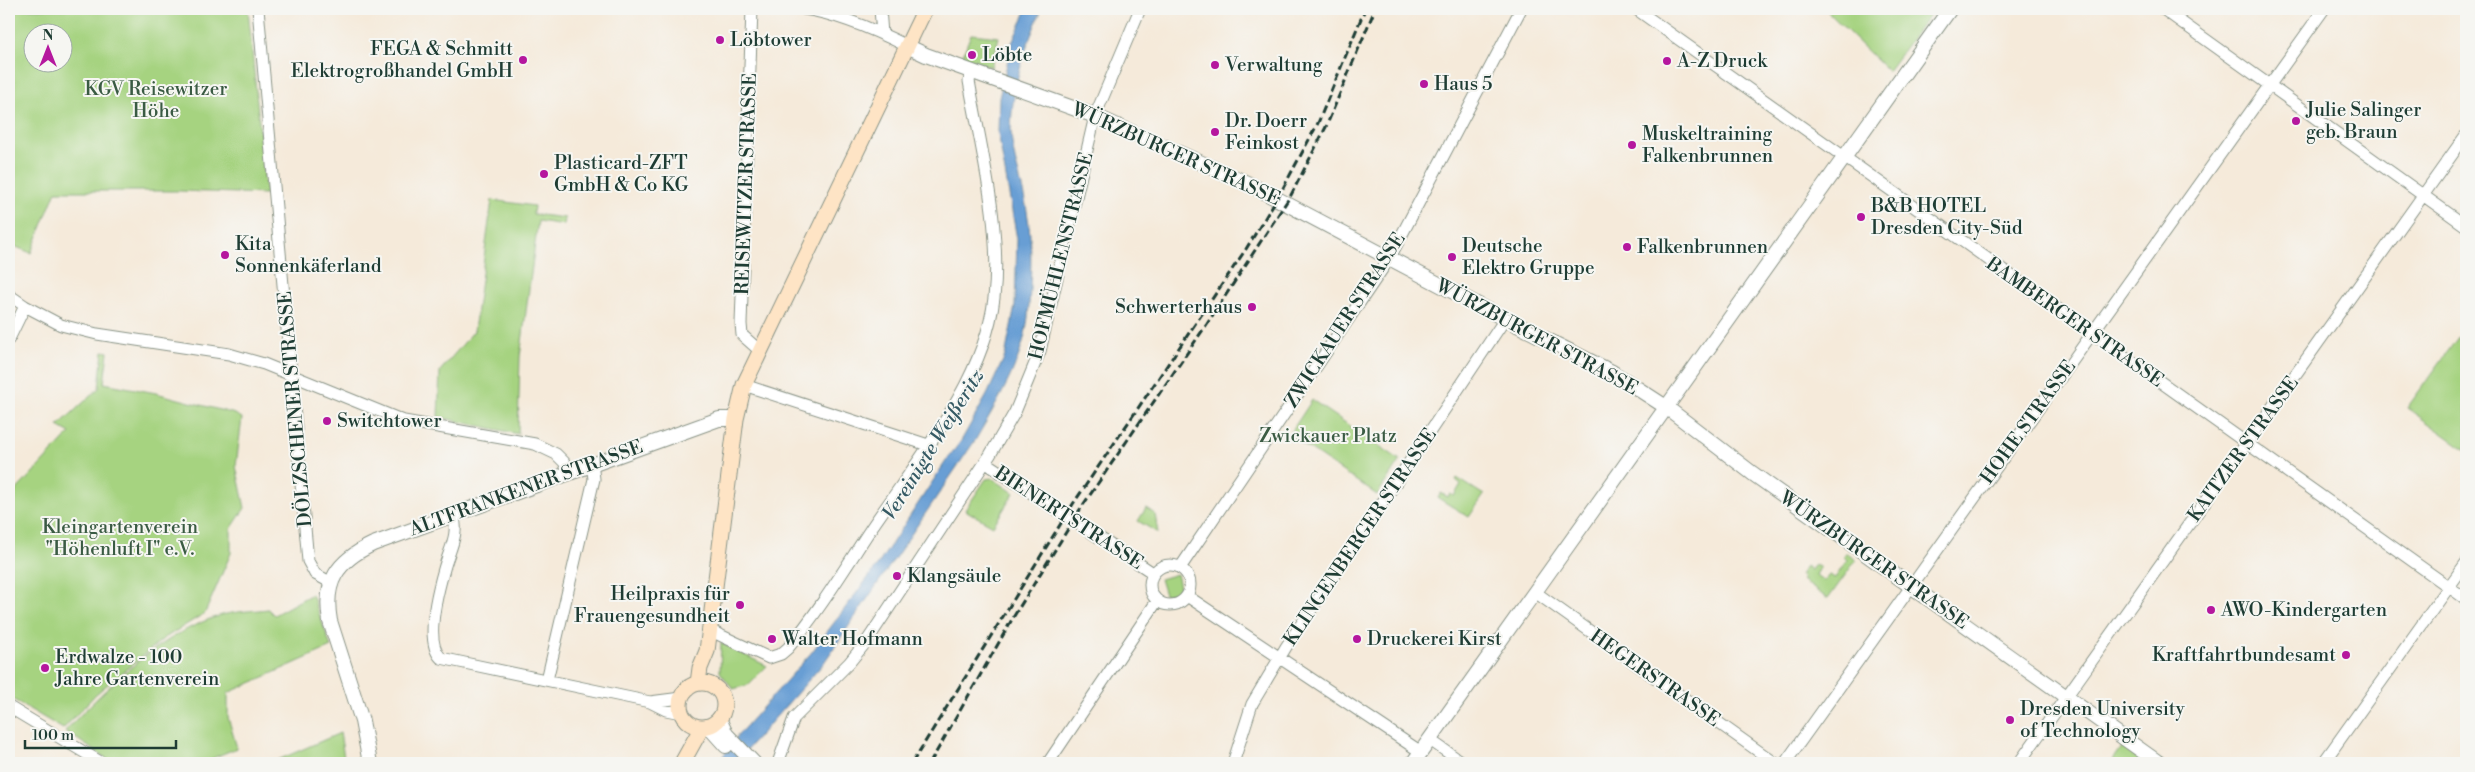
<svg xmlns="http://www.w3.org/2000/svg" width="2475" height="772" font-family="'Libre Bodoni',serif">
<rect width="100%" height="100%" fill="#f6f6f2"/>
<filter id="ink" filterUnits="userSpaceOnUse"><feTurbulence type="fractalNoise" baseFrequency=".02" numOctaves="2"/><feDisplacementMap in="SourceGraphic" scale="10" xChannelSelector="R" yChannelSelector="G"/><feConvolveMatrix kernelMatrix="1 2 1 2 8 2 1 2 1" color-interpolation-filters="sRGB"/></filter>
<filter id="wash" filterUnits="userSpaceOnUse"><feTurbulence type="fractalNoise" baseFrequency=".0096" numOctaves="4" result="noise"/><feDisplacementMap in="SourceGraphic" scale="20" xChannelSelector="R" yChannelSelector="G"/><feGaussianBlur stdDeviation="1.12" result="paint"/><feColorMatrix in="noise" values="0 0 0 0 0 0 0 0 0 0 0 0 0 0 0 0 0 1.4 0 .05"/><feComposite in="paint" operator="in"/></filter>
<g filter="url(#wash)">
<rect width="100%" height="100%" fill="#f5eada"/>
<path fill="#a6d380" stroke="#62885a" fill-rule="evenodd" d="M9 9H248L266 194 179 191H56L31 253 9 244ZM32 32H62V62H32Z
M1825 9H1934L1888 71Z
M971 34 999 37 991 67 962 57Z
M492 200 534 206 533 214 565 218 564 225 538 221 520 357 518 434 438 417 440 371 474 331Z
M2464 329 2466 330V450L2407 408Z
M103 351 108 352 104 383 156 393 235 414 242 418 236 466 245 508 231 529V553L205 613 163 639 96 694 63 729 9 697V498L70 433 58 426 99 388Z
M1312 400 1400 460 1377 495 1289 435Z
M992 478 1014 493 993 526 965 510 986 479Z
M1457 478 1484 495 1469 517 1438 498 1441 493 1448 497 1450 494 1454 496 1461 484 1456 480Z
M1146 508 1155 514 1158 533 1138 521Z
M1846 553 1856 560 1828 599 1802 580 1803 577 1800 575 1806 566 1811 570 1815 564 1820 568 1816 575 1824 581 1829 575 1835 578 1847 560 1844 557Z
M1177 574 1181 591 1165 595 1160 579Z
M312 594 331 647 228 693V717L237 748 215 757 207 763H113L65 731C107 687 162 632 222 615 237 611 253 611 268 609L274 615Z
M721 643 767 666 748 685 733 689 720 672Z
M340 733 345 763H271Z
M2122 747 2144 763H2111Z"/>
<path fill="#679ed4" stroke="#436e84" d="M1027 9H1042C1025 47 1012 86 1011 129 1011 154 1023 185 1027 211 1033 245 1031 282 1028 317 1023 361 998 401 976 439L823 664 735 763H718L739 734 811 653 877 566 946 461 961 441 987 395 1005 356 1015 306 1017 239 998 133 999 98 1012 43Z"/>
</g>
<g filter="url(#ink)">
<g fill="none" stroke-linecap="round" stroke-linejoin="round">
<defs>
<path id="minor" d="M258 9 308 561 315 574 330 582
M752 9 741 324 742 335 760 351
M804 9C839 14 875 30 907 46
M880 9 882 34
M1636 9 2466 599
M2163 9 2466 226
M9 295 25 306 61 325 97 334 229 354 264 364 404 421 535 444 556 454 564 462 569 472
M9 339 25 306
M744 385 928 445
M986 463 1153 573
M453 514C460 534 449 550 444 569 438 590 424 642 441 658L650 702 666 710 681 713
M1150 585a20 20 0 1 1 40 0a20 20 0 1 1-40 0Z
M1180 568 1389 259 1521 9
M1535 592 1775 763
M1187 596 1421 752
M709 630 769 658 781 654 788 648C819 611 845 568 872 527 917 461 985 380 994 298 1002 229 981 149 969 81L972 71
M547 680 594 479 592 463
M650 702 681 698
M9 707 102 763
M1430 740 1463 763
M778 763 794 718 849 663 867 641 990 455 1015 412 1040 351 1095 116 1140 9
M1048 763 1157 601
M1233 763 1252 704 1286 647 1505 319
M1785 763 2324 9
M2019 763 2466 135
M2323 763 2466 563"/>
<path id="tertiary" d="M907 46 926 55 1095 116 1247 183 1505 319 1612 372 1666 407 1752 473 2159 763
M719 719 726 734 754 763
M708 726 726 746
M370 763 362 721 330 621C323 582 337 561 373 544L719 419H736
M1413 763 1950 9"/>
<path id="secondary" d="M680 705a22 22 0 1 1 44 0a22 22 0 1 1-44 0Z
M698 683 700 668 707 651 736 419 744 385 925 9
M682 763 702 727"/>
</defs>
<use href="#minor" stroke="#8a9487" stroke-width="13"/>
<use href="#tertiary" stroke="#8a9487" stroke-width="16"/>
<use href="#secondary" stroke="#8a9487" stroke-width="17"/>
<use href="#minor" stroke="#fff" stroke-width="11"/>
<use href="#tertiary" stroke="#fff" stroke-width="14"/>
<use href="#secondary" stroke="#fee4c5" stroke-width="15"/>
<path stroke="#1f3d34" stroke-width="3" stroke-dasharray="8 4" stroke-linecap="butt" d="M912 763 1073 504 1246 249 1282 190 1318 123 1365 9
M930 763 1014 616 1081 508 1207 324 1291 195 1326 127 1375 9"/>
</g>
</g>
<g fill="#b5179e" stroke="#f6f6f2" stroke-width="2">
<circle cx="720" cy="40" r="5"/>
<circle cx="972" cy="55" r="5"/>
<circle cx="523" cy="60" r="5"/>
<circle cx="1667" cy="61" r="5"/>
<circle cx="1215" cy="65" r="5"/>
<circle cx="1424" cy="84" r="5"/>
<circle cx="2296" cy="121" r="5"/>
<circle cx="1215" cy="132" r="5"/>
<circle cx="1632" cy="145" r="5"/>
<circle cx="544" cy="174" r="5"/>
<circle cx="1861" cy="217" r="5"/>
<circle cx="1627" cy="247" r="5"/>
<circle cx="225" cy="255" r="5"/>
<circle cx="1452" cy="257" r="5"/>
<circle cx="1252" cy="307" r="5"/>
<circle cx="327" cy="421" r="5"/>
<circle cx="897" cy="576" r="5"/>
<circle cx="740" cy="605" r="5"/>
<circle cx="2211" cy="610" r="5"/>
<circle cx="772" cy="639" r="5"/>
<circle cx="1357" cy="639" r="5"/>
<circle cx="2346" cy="655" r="5"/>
<circle cx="45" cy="668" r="5"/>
<circle cx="2010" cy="720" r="5"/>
</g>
<g text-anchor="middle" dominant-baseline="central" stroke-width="4" stroke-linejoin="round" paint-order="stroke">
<g font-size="19" fill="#1f3d34" stroke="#f6f6f2" text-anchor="start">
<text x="730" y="40">Löbtower</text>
<text x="513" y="49" text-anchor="end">FEGA &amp; Schmitt<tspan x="513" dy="22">Elektrogroßhandel GmbH</tspan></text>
<text x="982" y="55">Löbte</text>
<text x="1677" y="61">A-Z Druck</text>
<text x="1225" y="65">Verwaltung</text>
<text x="1434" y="84">Haus 5</text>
<text x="2306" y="110">Julie Salinger<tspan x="2306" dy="22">geb. Braun</tspan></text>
<text x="1225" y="121">Dr. Doerr<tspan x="1225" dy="22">Feinkost</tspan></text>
<text x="1642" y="134">Muskeltraining<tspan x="1642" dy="22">Falkenbrunnen</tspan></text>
<text x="554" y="163">Plasticard-ZFT<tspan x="554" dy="22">GmbH &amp; Co KG</tspan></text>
<text x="1871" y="206">B&amp;B HOTEL<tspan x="1871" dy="22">Dresden City-Süd</tspan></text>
<text x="235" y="244">Kita<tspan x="235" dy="22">Sonnenkäferland</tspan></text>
<text x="1462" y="246">Deutsche<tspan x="1462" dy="22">Elektro Gruppe</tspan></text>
<text x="1637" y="247">Falkenbrunnen</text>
<text x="1242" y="307" text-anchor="end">Schwerterhaus</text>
<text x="337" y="421">Switchtower</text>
<text x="907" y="576">Klangsäule</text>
<text x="730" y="594" text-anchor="end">Heilpraxis für<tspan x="730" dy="22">Frauengesundheit</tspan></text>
<text x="2221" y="610">AWO-Kindergarten</text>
<text x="782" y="639">Walter Hofmann</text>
<text x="1367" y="639">Druckerei Kirst</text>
<text x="2336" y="655" text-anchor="end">Kraftfahrtbundesamt</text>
<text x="55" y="657">Erdwalze - 100<tspan x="55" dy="22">Jahre Gartenverein</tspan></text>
<text x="2020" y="709">Dresden University<tspan x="2020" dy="22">of Technology</tspan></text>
</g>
<g font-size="19" fill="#3a5b43" stroke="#f6f6f2">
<text x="156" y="89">KGV Reisewitzer<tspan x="156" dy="22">Höhe</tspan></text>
<text x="1328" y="436">Zwickauer Platz</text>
<text x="120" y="527">Kleingartenverein<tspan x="120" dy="22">"Höhenluft I" e.V.</tspan></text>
</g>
<g font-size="19" fill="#1f3d34" stroke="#f6f6f2">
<text transform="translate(1176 154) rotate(24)">WÜRZBURGER STRASSE</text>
<text transform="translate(746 184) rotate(-88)">REISEWITZER STRASSE</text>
<text transform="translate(1061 256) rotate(-76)">HOFMÜHLENSTRASSE</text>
<text transform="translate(1345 320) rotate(-57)">ZWICKAUER STRASSE</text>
<text transform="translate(2075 322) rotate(35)">BAMBERGER STRASSE</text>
<text transform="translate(1537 337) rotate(28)">WÜRZBURGER STRASSE</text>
<text transform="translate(295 409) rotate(-95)">DÖLZSCHENER STRASSE</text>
<text transform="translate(2028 422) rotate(-54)">HOHE STRASSE</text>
<text transform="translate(2243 449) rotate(-54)">KAITZER STRASSE</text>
<text transform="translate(526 488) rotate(-20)">ALTFRANKENER STRASSE</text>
<text transform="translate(1069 518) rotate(33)">BIENERTSTRASSE</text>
<text transform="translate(1360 537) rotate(-56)">KLINGENBERGER STRASSE</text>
<text transform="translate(1874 560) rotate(35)">WÜRZBURGER STRASSE</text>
<text transform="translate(1655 678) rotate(35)">HEGERSTRASSE</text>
</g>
<g font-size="20" font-style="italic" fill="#355a64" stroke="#f6f6f2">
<text transform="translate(934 445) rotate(-58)">Vereinigte Weißeritz</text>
</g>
</g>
<rect width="2475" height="772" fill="none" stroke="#f6f6f2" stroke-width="30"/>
<g transform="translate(48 48)"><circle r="24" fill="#f6f6f2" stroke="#a0aca6"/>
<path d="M0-4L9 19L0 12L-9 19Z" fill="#b5179e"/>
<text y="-8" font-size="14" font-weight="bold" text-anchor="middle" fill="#1f3d34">N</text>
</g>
<path d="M25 740v8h151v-8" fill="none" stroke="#1f3d34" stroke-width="2.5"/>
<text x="32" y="740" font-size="15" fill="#1f3d34" stroke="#f6f6f2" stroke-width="4" paint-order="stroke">100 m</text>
</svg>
